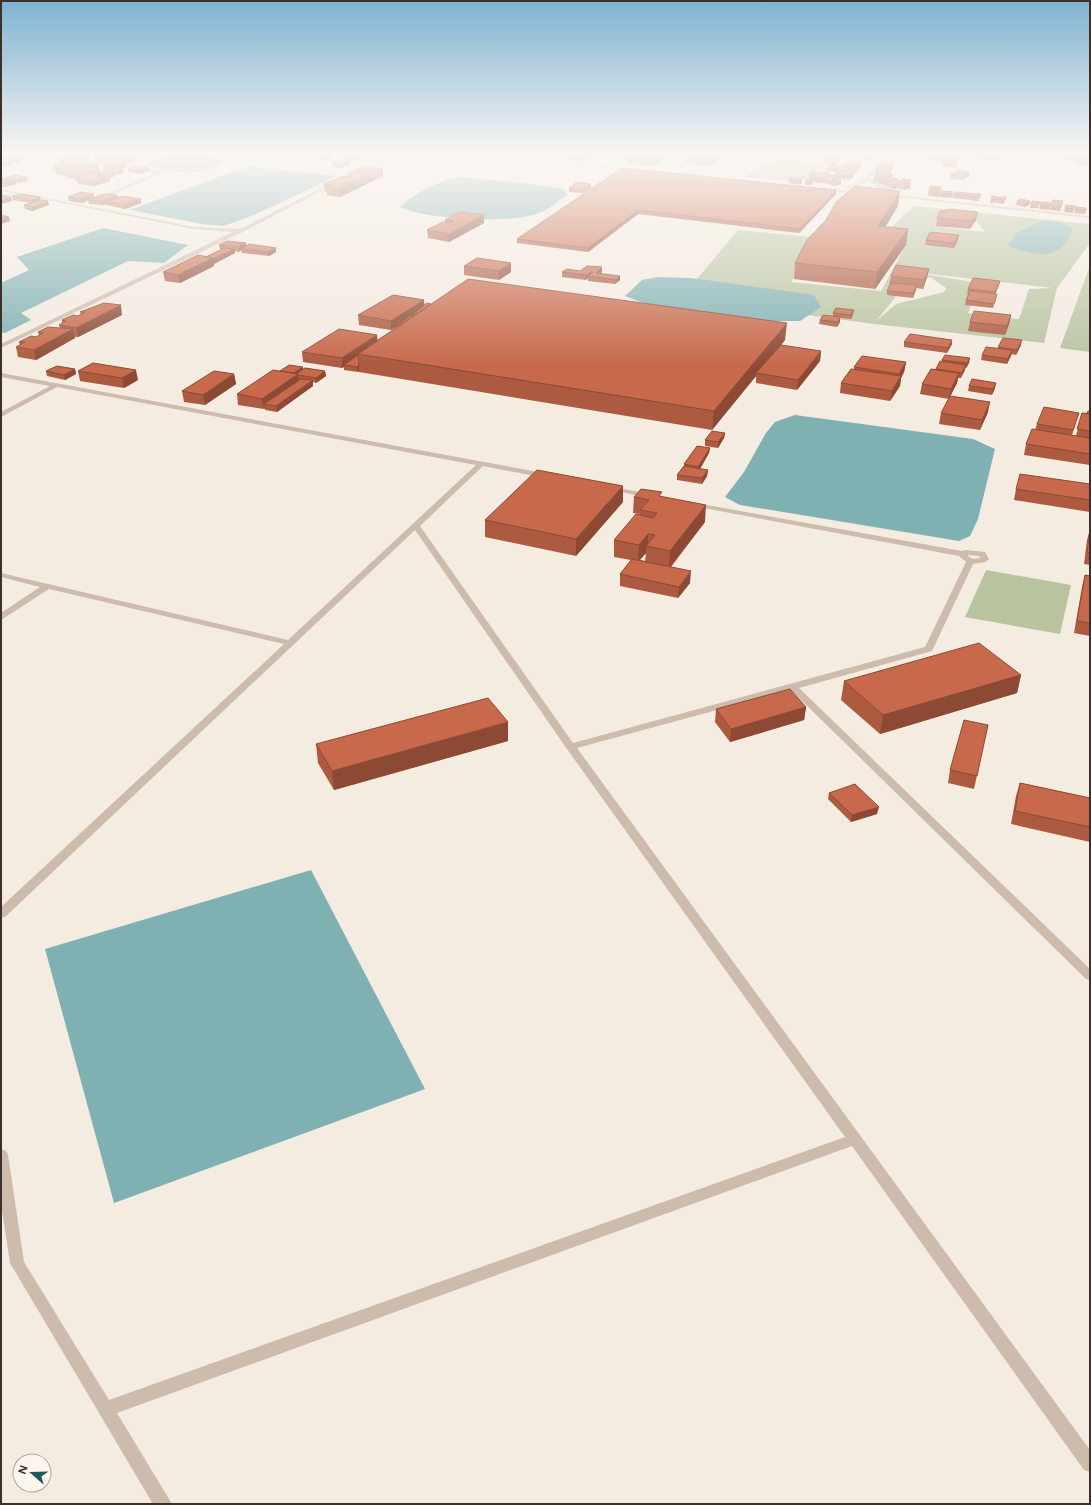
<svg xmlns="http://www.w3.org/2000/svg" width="1091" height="1505" font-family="Figtree,sans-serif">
<rect width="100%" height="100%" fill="#f4ebe1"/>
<path fill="#b8c4a0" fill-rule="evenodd" d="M778 158 821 162 827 167 798 182 744 177Z
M914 206 1090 224V243L1057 288 1044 343 874 324 681 298 738 230 819 238 791 282 881 291 906 245 876 242ZM954 217 976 220 985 232 946 228ZM905 271 1053 288 1029 289 1019 319 968 313 979 283ZM930 277 946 288 944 292 896 304 876 321 903 288Z
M1090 265V352L1060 348Z
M986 570 1071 585 1060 634 965 617Z"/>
<path fill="#7fb0b2" d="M170 155H207L224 160C208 179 169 172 148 165L155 159Z
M337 155H374C359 163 352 160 337 155Z
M248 166 337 176 256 214 224 226 202 224 130 210Z
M458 177 531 184 563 189 567 195C558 201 550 209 539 213 511 224 427 220 400 207 417 192 436 182 458 177Z
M1042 221C1053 221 1063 222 1072 228 1071 235 1069 240 1064 245 1048 262 1027 252 1007 246L1017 233Z
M103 228 188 245 164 263 128 261 21 313 31 320 5 333 1 332V283L29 270 17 257Z
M658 277 691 278 814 295 821 307 800 321H763L648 305 625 296 642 280Z
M795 415 973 439 995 449 978 519 970 536 959 541 740 505 725 497 744 472 766 433 775 422Z
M311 870 425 1089 114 1203 45 949Z"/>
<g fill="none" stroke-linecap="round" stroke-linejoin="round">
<path fill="#cdbbac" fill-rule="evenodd" d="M392 155H397L359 174 355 173Z
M487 155H501L636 170 634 171Z
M887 155H891L870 178 881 185 899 191V193L877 187 868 180 866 183 844 189V187L862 181Z
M112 164 161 171 163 172 100 200H96V198L156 173 114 166Z
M335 181 339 182 243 232 1 348V344L233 232 194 229 1 191V189L194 227 240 229Z
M823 188 861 192 863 193 861 194 821 190Z
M885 194 1090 216V218L887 196Z
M1 373 549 474V478H546L483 466 420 526 573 743 925 647 966 562 959 556 693 506H690V502L962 551 966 550 985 552 989 559 985 562 973 564 932 651 799 688 1090 969V980L1086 979 791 690 577 748 1090 1450V1472L1084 1470 852 1146 117 1413 172 1504H153L10 1263 1 1204V1149L6 1151 8 1155 24 1262 109 1400 845 1137 567 749 415 530 5 917 1 918V907L284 644 49 589 1 620V613L40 587 1 577V573L288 640 476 465 57 387 1 417V412L50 386 1 377ZM968 555 979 556 980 558 973 559 968 556Z
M608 486 650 494 654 496 650 498 611 490H608Z"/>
</g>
<path fill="#ac5a40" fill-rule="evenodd" d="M17 155H28L25 156Z
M332 155 333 158 329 160 320 159V156Z
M543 155H594L583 161 561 158V157L558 158 543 156Z
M629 155H666L665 159 651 166 627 163V156Z
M686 155 721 159 710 166 685 163Z
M865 155H876L875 157 874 160 864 159Z
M963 155H973L971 156Z
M976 155H1029L1026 157 1015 155 1009 158 1000 157 999 158 994 161 975 158Z
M1060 155H1083L1085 159 1090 160V167L1078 165 1079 162 1063 160 1064 156Z
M1088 155H1090V158H1087Z
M1 156 21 161 5 167 1 166Z
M138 156V160L125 164 118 163 117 162 115 163 126 168 122 169 124 173 118 175H115V176L110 178V181L94 186 78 184V181H75V179L67 178V176L56 174V170H54L53 166 63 163 59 162 58 159 90 157V161L86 162 99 167 96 168 99 169 100 172 93 174 97 175V173L105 171V170L106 169H103V165L107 164 95 162 94 158Z
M944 156 958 161 956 162 957 166 954 168 942 166 943 162 926 160 927 157Z
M839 158V161L836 164 832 165 841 166 861 161 860 168 854 174V176L850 180 838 178V180L841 184 835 186 830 185V184L813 182 810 185H805V181L809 178V175L830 173 829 177 835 176V174L837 172 826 171 827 167 830 165 822 163 823 159Z
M350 160V164L342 168 332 167V163Z
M893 163 892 170 890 174 886 173V174H893V178L898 181 904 179 910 188 904 190 897 188 893 189 885 186V185H884L873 181 874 177H882L875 176 876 169 880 165Z
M622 168 836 190V194L799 233 638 214 588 252 517 243V239Z
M128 169 149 171 140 174 128 172Z
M383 169V176L340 197 327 195V192H325L324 184 348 177 347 174Z
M950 175 969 176 962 180 950 179Z
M1 178H5L28 180 19 183H16V184L5 187H1Z
M802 179V183L800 185 789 183V180Z
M941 187 940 195 939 197 928 196 929 188Z
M569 188H591L583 193 569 192Z
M953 192V196L951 198 940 197 941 193Z
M94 194V197L117 195V197L141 199V203L125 209 106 205V204L102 205 89 204 88 200 82 203 69 201 68 197Z
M954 194H981L980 198 978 201 953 198Z
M12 196 40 197V200L49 205 32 211 25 209 24 205 30 203 13 200Z
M997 197 995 203H990L991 199Z
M1006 197 1004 204 996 203V199Z
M1017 201H1030L1029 205 1025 207 1016 205Z
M1040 202 1038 208H1030L1031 204Z
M1051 203 1049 210 1039 209 1040 205Z
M1062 205 1060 211 1050 210 1051 206Z
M898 206 885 227 908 229 906 245 875 289 794 279 795 263Z
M1075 206 1073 213 1064 212 1065 208Z
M1076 207 1086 208 1085 214 1074 213Z
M937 218 976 220 970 229 936 226Z
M445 220 484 223 449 242 428 238 427 230 445 222Z
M958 239 954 248 925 245 926 240Z
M219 245 276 252 269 256 242 253 241 250 239 252 235 251V253L214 264V266L180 283 165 281 163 272 206 257 221 249H220Z
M464 266 511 272 499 280 464 275Z
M929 269 927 277 923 289 916 288 913 298 887 295V291L890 285H889L891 276Z
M580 271 602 272 600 273 620 280 615 284 588 281V278L586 280 562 277V272Z
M1000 281 999 285 995 294 996 299 993 308 965 305 966 300 969 294H967L968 289Z
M425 305 785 340 781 345 821 351 820 361 797 390 756 383V376L712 430 359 372V371L358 372 344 370V367L342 368 303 362 302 352 377 340 397 327 391 330 359 325 358 315Z
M854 310 853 314 851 319 840 318V322L837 327 819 324 820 320 833 316V313Z
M80 312 122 315 78 337H75V338L36 360 18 357 16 347 20 345 19 342 36 337 39 335 38 332 60 328 59 325 62 323V320L78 316 81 314Z
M1011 315 1009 324 1005 335 968 331 970 322Z
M904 342 952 344 947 353 904 347Z
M1021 345 1016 355 1012 354 1007 364 981 360 982 355 998 348V347Z
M942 360 969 363 966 368H965L961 378H958L957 383 950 396 988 412 980 430 939 424 941 413 949 399 920 394 922 384 936 369 942 361Z
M906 362 904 372 901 378 900 386 890 401 840 393 841 383 854 369V367Z
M303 367V369L325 371 326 376 316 383 313 382V386L277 412 265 410V408L264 409 238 405 237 394 280 371Z
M75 369 76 374 65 380 47 376 46 371Z
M78 371 138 380 124 388 80 381Z
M234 374 236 384 205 405 184 402 182 391Z
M969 386 995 388 992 395 968 391Z
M1090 411V465L1024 455 1026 444 1035 430 1037 424 1076 423 1072 435 1076 436 1082 413H1087Z
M725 433 724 438 718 448 705 446V440Z
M710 448 709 453 700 469 708 470 707 476 702 484 677 480V475L684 466V464Z
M1090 484V512L1014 500 1016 489Z
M634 497H662L705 522 671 567 690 583 678 598 620 586V574L631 560 614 557V540L640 515V514L633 513ZM646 553 645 561 640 560Z
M623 502 576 556 485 537V520Z
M1090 529V565L1084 564 1087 540Z
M1085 575 1090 576V636L1074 633 1082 587Z
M1021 675 1017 693 880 734 841 700 844 681Z
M806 707 804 720 730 742 715 722 716 709Z
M988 725 974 789 948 783 950 770Z
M508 741 334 790 318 763 316 744Z
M1020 783 1090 798V842L1011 824 1016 796Z
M829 793 877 814 851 822 828 799Z"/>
<path fill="#8c4a34" d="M332 155 333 158 329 160V157Z
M558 155H561V157L558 158Z
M583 155H594L583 161Z
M659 155H666L665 159 651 166V159Z
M716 155H722L721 159 710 166V158Z
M998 155H1000L999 158 994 161 995 157Z
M1010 155H1015L1009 158Z
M124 156 125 159H117V162L111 164 110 160Z
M138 156V160L125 164 124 161Z
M21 157V161L5 167 4 163Z
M90 157V161L76 165 75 162Z
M958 157V161L954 164V160Z
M839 158V161L836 164 831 165 832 161Z
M350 160V164L342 168V164Z
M861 161 860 168 854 174V176L850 180V176L854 173V167Z
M958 162 957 166 954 168V164Z
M98 163 99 167 88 170 87 167Z
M893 163 892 170 890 174 891 166Z
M125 164 126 168 117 171V167Z
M149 167V171L140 174 139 171Z
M887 167 886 175H885V170Z
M99 169 100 172 86 177 85 173Z
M123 169 124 173 118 175 117 171Z
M383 169V176L340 197 339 189Z
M115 172V176L110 178V181L94 186 93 182 106 178V175Z
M970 172 969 176 962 180 963 177Z
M830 173 829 177 824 180Z
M838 176V180L830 181V185V181Z
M27 177 28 180 19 183 18 180Z
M802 179V183L800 185V181Z
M813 179V183L810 185 811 181Z
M898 179V183H886L885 185H884V181Z
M15 180 16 184 5 187V183Z
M841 180V184L835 186 836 182Z
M911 180 910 188 904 190 905 182Z
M591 184V188L583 193V190Z
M898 184 897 188 893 189V185Z
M941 187 940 195 939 197 940 189Z
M836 190V194L799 233 800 229Z
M900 191 898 206 876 242 878 226Z
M94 194V198L82 203 81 199Z
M117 195 118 199 106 201V204L102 205V201Z
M11 197 12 201 1 204V200Z
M40 197 41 201 32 204 31 200Z
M141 199V203L125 209 124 205Z
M48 201 49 205 32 211V207Z
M1030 201 1029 205 1025 207V203Z
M638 210V214L588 252V248Z
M978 212 976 220 970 229 972 221Z
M484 215V223L449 242V234Z
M9 217 10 221 1 224V219Z
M908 229 906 245 875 289 877 272Z
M959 235 958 239 954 248V243Z
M246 243V248L241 249V250L239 252 238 247Z
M276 248V252L269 256 268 252Z
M234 249 235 253 214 264V266L180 283 178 275 213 258Z
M511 263V272L499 280V271Z
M602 267V272L596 277V273Z
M929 269 927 277 923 289 924 280Z
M591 272V276H588V278L586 280V275Z
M620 276V280L615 284 616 280Z
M1000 281 999 285 994 297 995 292Z
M917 285 916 290 913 298V293Z
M424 300 425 309 413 314 414 316 397 326 391 330V321Z
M121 305 122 315 78 337 76 328Z
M854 310 853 314 851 319V315Z
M1011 315 1009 324 1005 335 1007 326Z
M840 317V322L837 327 838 322Z
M787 323 785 340 758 373H756V376L712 430 714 411Z
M73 329 75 338 36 360 34 350Z
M377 335 378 345 358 354V358L344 365V367L342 368V358Z
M952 340V344L947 353 948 348Z
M1022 340 1021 345 1016 355 1017 350Z
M1012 350 1011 355 1007 364 1008 359Z
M821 351 820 361 797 390 798 380Z
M970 358 969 363 966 368 967 363Z
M906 362 904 372 901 378 900 386 890 401 892 391 898 381 899 374Z
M966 365 965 370 961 378 962 373Z
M359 366V371L358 372 357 367Z
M303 367V372L298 375 299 383 264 404 265 408 264 409 262 399 292 375Z
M75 369 76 374 65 380 64 375Z
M136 370 138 380 124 388 122 378Z
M325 371 326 376 316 383V378Z
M959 373 957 383 949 399 951 389Z
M234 374 236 384 205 405 203 395Z
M313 380V386L277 412 276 406Z
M996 383 995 388 992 395 993 389Z
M990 402 988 412 980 430 982 420Z
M725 433 724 438 718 448V442Z
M710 448 709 453 698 472V467Z
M708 470 707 476 702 484V478Z
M623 486V502L576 556V539Z
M706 505 705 522 669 568 670 551Z
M648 534V547L646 546V553L638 562 639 545Z
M691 571 690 583 678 598 679 587Z
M1021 675 1017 693 880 734 883 715Z
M806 707 804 720 730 742 731 729Z
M508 722V741L334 790 332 771Z
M879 807 877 814 851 822 852 815Z"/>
<path fill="#c8694b" stroke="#8c4a34" d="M3 155H5L21 157 4 163H1V156Z
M70 155H75L90 157 75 162 98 163 87 167 99 169 85 173 109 177 93 182 78 180 82 178 74 177 78 176 67 174 70 173 56 170 64 168 53 166 71 161 58 159Z
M103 155H120L124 156 110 160 94 158Z
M130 155 138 156 124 161 117 159Z
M321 155H332L329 157 320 156Z
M629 155H659L651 159 627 156Z
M686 155H716L710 158Z
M865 155H875V156Z
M929 155H937L935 156 938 155 949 156 945 159 927 157Z
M982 155H998L995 157Z
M1065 155H1086L1082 158 1064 156Z
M826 156 839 158 836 160 832 161 823 159Z
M950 156 958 157 954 160 946 159Z
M340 159 350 160 342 164 332 163Z
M847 159 861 161 854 167 841 166Z
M1083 159 1090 160V163L1079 162Z
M946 160 958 162 954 164 943 162Z
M112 162 125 164 117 167 103 165Z
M881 162 893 163 891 166 880 165Z
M830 165 842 166 839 169 827 167Z
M137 166 149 167 139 171 128 169Z
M364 166 383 169 339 189 326 187 331 185 324 184 343 176 349 177 353 175 347 174Z
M878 166 887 167 885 170 876 169Z
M112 168 123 169 117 171 105 170Z
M622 168 836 190 800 229 638 210 588 248 517 239Z
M839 170 854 172 850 176 835 174Z
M957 170 970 172 963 177 950 175Z
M105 171 115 172 106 175 97 173Z
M813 172 830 173 824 179 811 178 814 175H809Z
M882 174H893L892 176Z
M14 175 27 177 18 180 5 178Z
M832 175 838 176 830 181 823 180Z
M874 177H890L898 179 884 181Z
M1 178 15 180 5 183H1Z
M790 178 802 179 800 181 789 180Z
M807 179H813L811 181H805Z
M836 179 841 180 836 182 830 181Z
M904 179 911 180 905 182 898 181Z
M895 180 898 181V184L893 185 886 183Z
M577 182 591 184 583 190 569 188Z
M855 186 900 191 878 226 908 229 877 272 795 263 807 240 826 220 836 202Z
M931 186 941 187 940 189 929 188Z
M942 191 953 192 952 194 941 193Z
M81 192 94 194 81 199 68 197Z
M955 192 981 194 979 197 954 194Z
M21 194 40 197 31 200 12 196Z
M104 194 117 195 102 201 88 200Z
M1 195 11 197 1 200Z
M122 196 141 199 124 205 106 201Z
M992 196 997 197 995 199H991Z
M998 197H1006L1005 200 996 199Z
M1021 199 1030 201 1025 203 1017 201Z
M41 200 48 201 32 207 24 205Z
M1053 200 1063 201 1061 207 1051 206Z
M1032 201 1040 202 1039 204H1031Z
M1041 202 1051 203 1050 206 1040 205Z
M1066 205 1075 206 1074 209 1065 208Z
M1076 207 1086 208V210L1075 209Z
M949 209 978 212 972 221 937 218 940 211Z
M460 212 484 215 449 234 427 230 443 222 450 223 453 221 445 220Z
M1 215 9 217 1 219Z
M930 232 959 235 954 243 926 240Z
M227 241 246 243 238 247 219 245Z
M249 244 276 248 268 252 241 249Z
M224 248 234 249 213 259V258L206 257Z
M198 255 213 258 178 275 163 272Z
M477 258 511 263 499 271 464 266Z
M896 265 929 269 924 280 891 276Z
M587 266 602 267 596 273 620 276 616 280 588 276 593 272H591L586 275 562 272 567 269 580 271Z
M973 278 1000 281 995 292 968 289Z
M468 279 787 323 714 411 358 354Z
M891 283 917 285 913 293 887 291Z
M970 291 997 294 994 304 966 300Z
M393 295 424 300 391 321 358 315Z
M104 303 121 305 76 328 59 325 66 321 62 320 73 315 78 316 85 312H80Z
M427 303 431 304 416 314H413Z
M836 308 854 310 851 315 833 313Z
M974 311 1011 315 1007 326 970 322Z
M411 315H414L399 326H397Z
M823 315 840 317 838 322 820 320Z
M48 327 73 329 34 350 16 347 25 342H19L31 336 36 337 43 333 38 332Z
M339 329 377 335 342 358 302 352Z
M910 334 952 340 948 348 904 342Z
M1003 338 1022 340 1017 350 998 347Z
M781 345 821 351 798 380 756 373Z
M986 347 1012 350 1008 359 982 355Z
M358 355 359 366 357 367 344 365Z
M945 355 970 358 967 363 942 360Z
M862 356 906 362 899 374 854 367Z
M940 361 966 365 962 373 936 369Z
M93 363 136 370 122 378 78 371Z
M289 365 303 367 294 373 280 371Z
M57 366 75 369 64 375 46 371Z
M305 368 325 371 316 378 298 375V374L297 373Z
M851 369 901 376 892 391 841 383Z
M931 369 959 373 951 389 922 384Z
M273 370 298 374 262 399 237 394Z
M214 371 234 374 203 395 182 391Z
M301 379 313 380 276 406 264 404Z
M972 379 996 383 993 389 969 386Z
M950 396 990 402 982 420 941 413Z
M1044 407 1079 413 1073 430 1037 424Z
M1088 411H1090V414L1087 413Z
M1082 413 1090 414V431L1077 429Z
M1032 429 1090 438V454L1026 444Z
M712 431 725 433 718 442 705 440Z
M697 446 710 448 698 467 684 464Z
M684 466 708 470 702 478 677 475Z
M537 470 623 486 576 539 485 520Z
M1020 474 1090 484V500L1016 489Z
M641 489 662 492 659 496 706 505 670 551 646 546 655 535 648 534 639 545 614 540 636 514 653 518 657 513 640 510 649 500 634 497Z
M1090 530V553L1087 552Z
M632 559 691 571 679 587 620 574Z
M1085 575 1090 576V623L1077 621Z
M979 643 1021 675 883 715 844 681Z
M790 689 806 707 731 729 716 709Z
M488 698 508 722 332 771 316 744Z
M964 720 988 725 977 776 950 770Z
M1020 783 1090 798V827L1015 811Z
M855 784 879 807 852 815 829 793Z"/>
<linearGradient id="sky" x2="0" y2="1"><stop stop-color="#7eb2d2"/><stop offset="0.42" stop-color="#faf6f2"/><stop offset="1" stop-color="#faf6f2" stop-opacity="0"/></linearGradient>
<rect width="1091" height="366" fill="url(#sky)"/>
<rect width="1091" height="1505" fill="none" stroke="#3b302b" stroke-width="4"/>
<g transform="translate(32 1473) rotate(290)"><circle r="19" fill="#fbf5ee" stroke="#aea6a0"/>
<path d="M0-3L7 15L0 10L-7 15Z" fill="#1f5a5e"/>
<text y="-6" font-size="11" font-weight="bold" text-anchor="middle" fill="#3b302b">N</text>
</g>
</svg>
